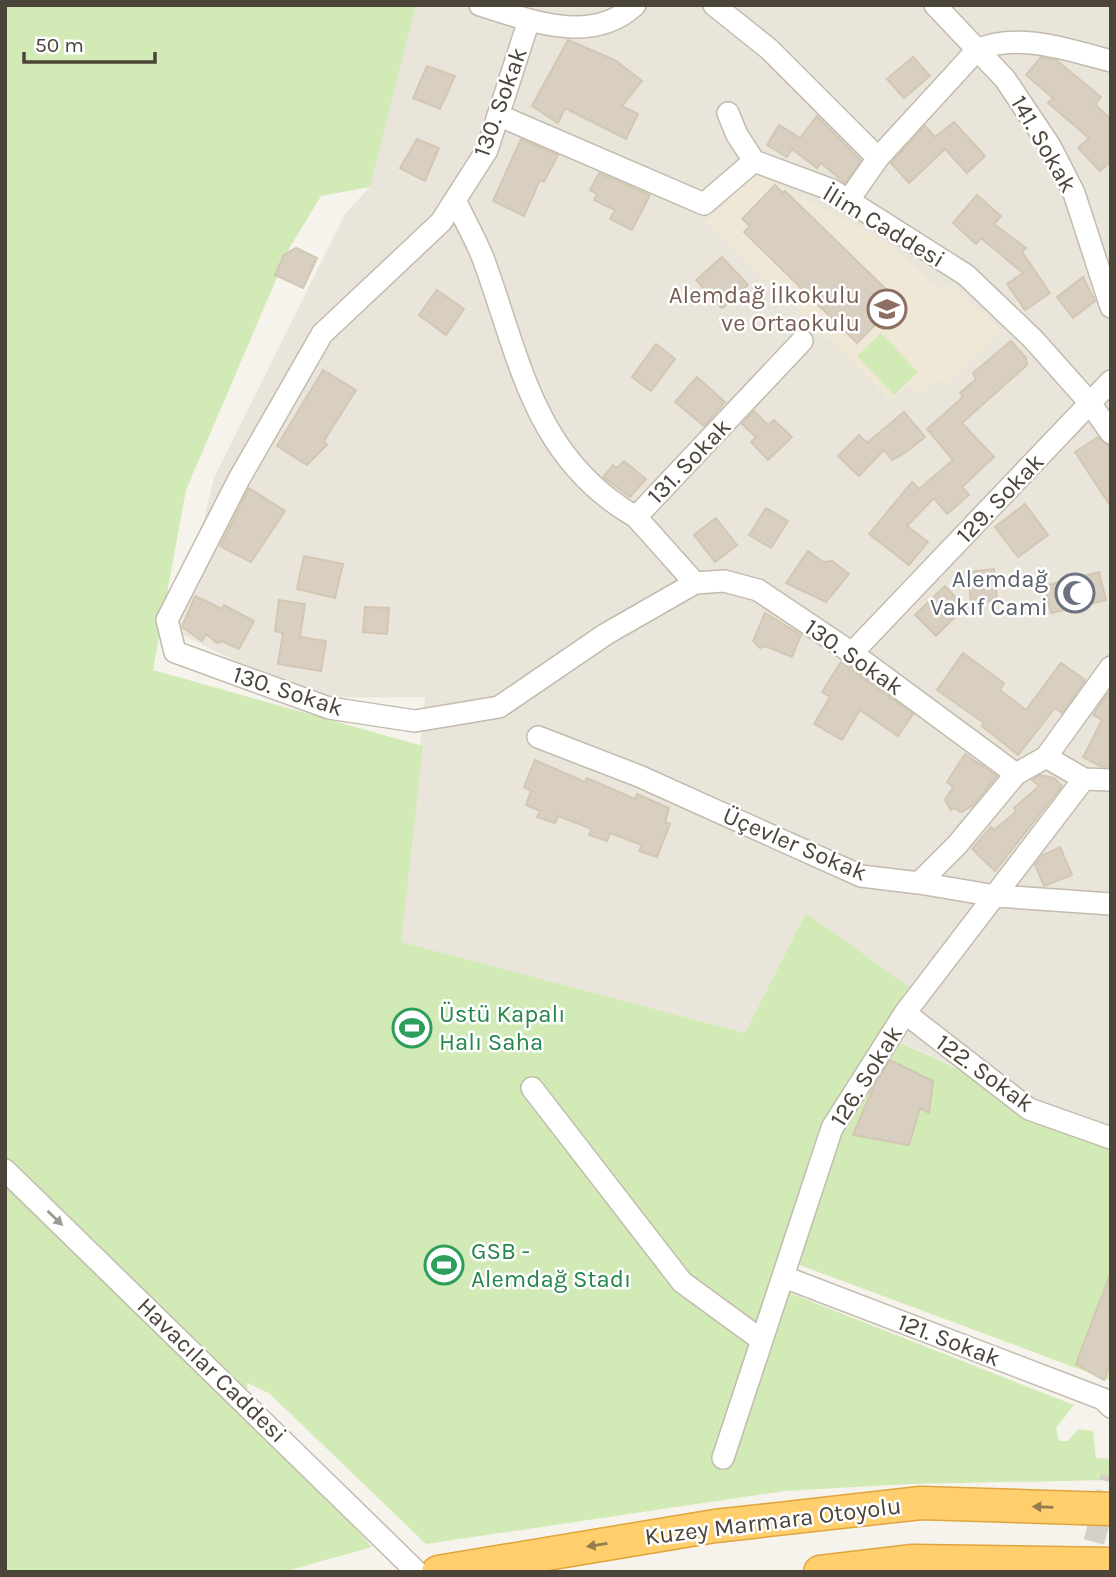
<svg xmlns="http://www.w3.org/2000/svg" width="1116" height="1577" font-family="Karla,sans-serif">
<rect width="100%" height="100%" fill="#f6f3ec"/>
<path fill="#eae5da" d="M416 5H1111V1130L1040 1106 881 1033 806 914 745 1033 400 942 425 697 311 698 177 632 214 478 345 214 370 187Z"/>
<path fill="#efe8d6" d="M756 174 887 242 937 287 952 286 1002 331 946 386 937 379 920 397 907 385 890 401 851 360 705 222Z"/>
<path fill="#d2eab5" d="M5 5H416L370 187 321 196 290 247 186 490 153 670 423 746 401 942 745 1033 806 913 909 987 881 1034 1040 1106 1111 1130V1381L797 1264 790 1293 1074 1405 1056 1428 1059 1441H1068L1078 1429 1093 1431 1096 1458 1111 1459V1480L909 1484 785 1491 426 1544 270 1394 248 1383 244 1402 372 1547 283 1572H5Z
M881 333 918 372 894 395 857 356Z"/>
<path fill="#d8cfc1" stroke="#d3c7b4" stroke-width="2" d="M568 40 615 60 642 81 622 106 638 114 626 139 565 108 558 123 532 106Z
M913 57 930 76 904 98 887 79Z
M1041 57 1056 60 1101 97 1095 104 1111 120V161L1100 171 1078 148 1089 138 1048 103 1053 98 1026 75Z
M427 66 455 76 440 109 413 98Z
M817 116 861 160 845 183 821 163 817 168 792 149 787 157 767 145 779 125 800 138Z
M954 122 985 156 967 173 945 149 909 183 891 163 925 126 935 137Z
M417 139 439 148 425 181 400 168Z
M521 139 558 155 544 182 540 180 524 216 493 201Z
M599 173 650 195 632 230 610 219 615 210 594 200 597 194 590 190Z
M775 185 783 193 785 191 892 295 877 310 883 317 857 343 744 232 750 226 742 219Z
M977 195 1001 216 994 224 1026 248 1022 252 1050 293 1025 310 1007 284 1023 273 981 238 976 244 953 223Z
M296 248 317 258 303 288 275 275 284 255Z
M722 257 748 285 722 308 696 280Z
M1083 277 1095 301 1073 318 1057 297Z
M437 290 464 309 446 335 419 315Z
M1011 341 1026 358 1027 365 962 423 994 457 962 487 969 495 947 514 934 498 907 526 928 542 909 565 869 534 912 482 919 489 953 460 927 429 963 397 960 393 976 379 973 373Z
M656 344 675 359 651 391 632 377Z
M323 370 356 390 324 441 327 445 307 465 277 446Z
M697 377 725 402 704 426 675 402Z
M754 411 768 425 774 420 792 437 768 460 751 442 756 437 742 424Z
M904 412 925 437 905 453 892 460 884 450 859 476 838 456 859 435 867 443Z
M1098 437 1111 448V507L1075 452Z
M624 461 646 479 630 497 603 477 613 465 617 468Z
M249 488 285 511 251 562 220 546Z
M1025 504 1048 535 1018 557 995 527Z
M766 508 788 521 771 548 749 535Z
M716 518 737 545 715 562 694 535Z
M808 551 823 562 832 561 849 574 826 602 786 583Z
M304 556 343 564 335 598 297 589Z
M994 569 997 600 971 603 968 572Z
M1099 572 1106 600 1051 613 1044 586Z
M945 586 965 607 936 636 915 615Z
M195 596 222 609 224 605 254 621 239 649 222 641 217 643 206 634 202 641 182 627Z
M279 600 305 604 300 637 326 641 321 671 278 664 283 633 275 631Z
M365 607 389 608 387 634 363 632Z
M765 613 801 635 792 657 765 646 760 648 753 641Z
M963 653 1004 683 1000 690 1026 710 1061 663 1085 680 1062 713 1055 708 1018 755 982 726 984 723 937 690Z
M841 662 913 714 898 736 860 710 842 740 814 724 830 697 822 692Z
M1108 693 1111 695V767L1100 766 1083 757 1102 720 1093 715Z
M965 754 997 776 972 806 961 812 954 808 951 810 945 800 953 787 947 782Z
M535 760 585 782 587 778 635 799 637 794 669 808 665 822 670 824 657 857 639 851 642 845 610 833 607 841 589 835 592 829 558 816 555 823 537 817 540 811 526 805 531 791 524 787Z
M1040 775 1054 778 1062 786 995 871 972 849 991 827 994 830 1016 812 1014 808 1039 786 1032 780Z
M1060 847 1072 875 1044 886 1035 865 1043 855Z
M890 1060 933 1081 929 1113 920 1108 909 1145 853 1135 873 1088Z
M1109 1277 1111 1362 1104 1380 1076 1364Z"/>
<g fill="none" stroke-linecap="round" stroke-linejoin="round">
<path stroke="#d4d0c8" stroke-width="21" stroke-dasharray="21 10" stroke-linecap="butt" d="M1086 1572 1111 1477"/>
<defs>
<path id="minor" d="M480 5C529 20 591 46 635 5
M714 5 769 49 878 158
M935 5 1005 79 1050 146 1074 193 1111 307
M529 20 487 150 441 222 322 334 239 479 167 620 175 652 329 708 415 721 499 707 606 634 695 583 724 581 758 590 852 653 1016 774 1046 757 1111 667
M728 113 737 135 754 161
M498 115 704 204 754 161 832 190 966 275 1033 339 1090 403 1111 433
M455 200C464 219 475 238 483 258 520 358 533 458 636 517
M848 201 878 158 977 50C1017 31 1072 51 1111 61
M695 583 636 517 802 341
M852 653 1111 381
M538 737 639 776 861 876 919 883 957 845 1016 774
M1046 757 1084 779 1111 780
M919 883 996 896 1111 904
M905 1013 1029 1109 1111 1138
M532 1088 682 1282 760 1339
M5 1170 417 1572
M784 1277 1103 1399 1111 1407
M723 1458 832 1128 905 1013 1084 779"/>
<path id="highway" d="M438 1572 715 1526 921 1503 1111 1509
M820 1572 913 1561 1111 1564"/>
</defs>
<use href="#minor" stroke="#c2bbae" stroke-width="24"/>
<use href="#highway" stroke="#e0a43c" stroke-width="35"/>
<use href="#minor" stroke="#fff" stroke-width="21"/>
<use href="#highway" stroke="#ffcf6e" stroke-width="32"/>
</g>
<defs><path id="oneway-solid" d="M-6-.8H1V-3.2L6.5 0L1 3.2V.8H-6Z" transform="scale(1.75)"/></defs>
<use fill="#9c9892" href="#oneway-solid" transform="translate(55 1218) rotate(44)"/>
<g fill="#937c4e">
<use href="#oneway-solid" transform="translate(1043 1507) rotate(-178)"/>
<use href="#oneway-solid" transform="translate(597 1545) rotate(171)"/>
</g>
<defs>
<symbol id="school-ring" viewBox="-11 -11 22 22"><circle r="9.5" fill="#fff" stroke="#8d6e63" stroke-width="1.5"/><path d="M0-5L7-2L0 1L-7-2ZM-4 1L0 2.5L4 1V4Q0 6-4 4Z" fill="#8d6e63"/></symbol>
<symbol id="mosque-ring" viewBox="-11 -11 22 22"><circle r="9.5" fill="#fff" stroke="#6b7280" stroke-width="1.5"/><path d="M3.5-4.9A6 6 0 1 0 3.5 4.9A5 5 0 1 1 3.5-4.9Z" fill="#6b7280"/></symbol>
<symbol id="stadium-ring" viewBox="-11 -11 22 22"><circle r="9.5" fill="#fff" stroke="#2e9e5b" stroke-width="1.5"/><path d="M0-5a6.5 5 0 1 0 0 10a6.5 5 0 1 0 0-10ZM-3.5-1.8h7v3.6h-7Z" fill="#2e9e5b"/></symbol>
</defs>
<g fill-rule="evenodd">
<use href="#school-ring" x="865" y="287" width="44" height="44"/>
<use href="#mosque-ring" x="1053" y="571" width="44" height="44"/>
<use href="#stadium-ring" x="390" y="1006" width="44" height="44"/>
<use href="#stadium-ring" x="422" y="1243" width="44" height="44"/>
</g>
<g text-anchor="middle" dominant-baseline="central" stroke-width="5" stroke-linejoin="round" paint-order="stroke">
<g font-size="24" fill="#4b4439" stroke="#fff">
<text transform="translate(500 102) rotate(-70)">130. Sokak</text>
<text transform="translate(1044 144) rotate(60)">141. Sokak</text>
<text transform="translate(884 226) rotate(31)">İlim Caddesi</text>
<text transform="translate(689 461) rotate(-46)">131. Sokak</text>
<text transform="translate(1000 498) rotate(-46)">129. Sokak</text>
<text transform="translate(854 657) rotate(35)">130. Sokak</text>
<text transform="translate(288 691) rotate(18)">130. Sokak</text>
<text transform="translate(795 844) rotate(23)">Üçevler Sokak</text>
<text transform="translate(985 1073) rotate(36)">122. Sokak</text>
<text transform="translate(866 1076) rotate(-58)">126. Sokak</text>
<text transform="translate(949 1340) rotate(21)">121. Sokak</text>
<text transform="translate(212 1370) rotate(44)">Havacılar Caddesi</text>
<text transform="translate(773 1521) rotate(-7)">Kuzey Marmara Otoyolu</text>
</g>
<g font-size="24" fill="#785e54" stroke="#fff" text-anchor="end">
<text x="860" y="295">Alemdağ İlkokulu<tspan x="860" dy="28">ve Ortaokulu</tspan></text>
</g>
<g font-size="24" fill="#5b616d" stroke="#fff" text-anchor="end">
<text x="1048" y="579">Alemdağ<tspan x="1048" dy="28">Vakıf Cami</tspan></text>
</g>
<g font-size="24" fill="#27864d" stroke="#fff" text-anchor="start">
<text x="439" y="1014">Üstü Kapalı<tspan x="439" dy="28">Halı Saha</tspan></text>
<text x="471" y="1251">GSB -<tspan x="471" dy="28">Alemdağ Stadı</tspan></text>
</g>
</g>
<rect width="1116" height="1577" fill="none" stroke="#4b4439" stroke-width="14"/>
<path d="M24 52v10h131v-10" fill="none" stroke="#4b4439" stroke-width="3.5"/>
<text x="35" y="52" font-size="21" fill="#4b4439" stroke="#ffffff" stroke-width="5" paint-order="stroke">50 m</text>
</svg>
